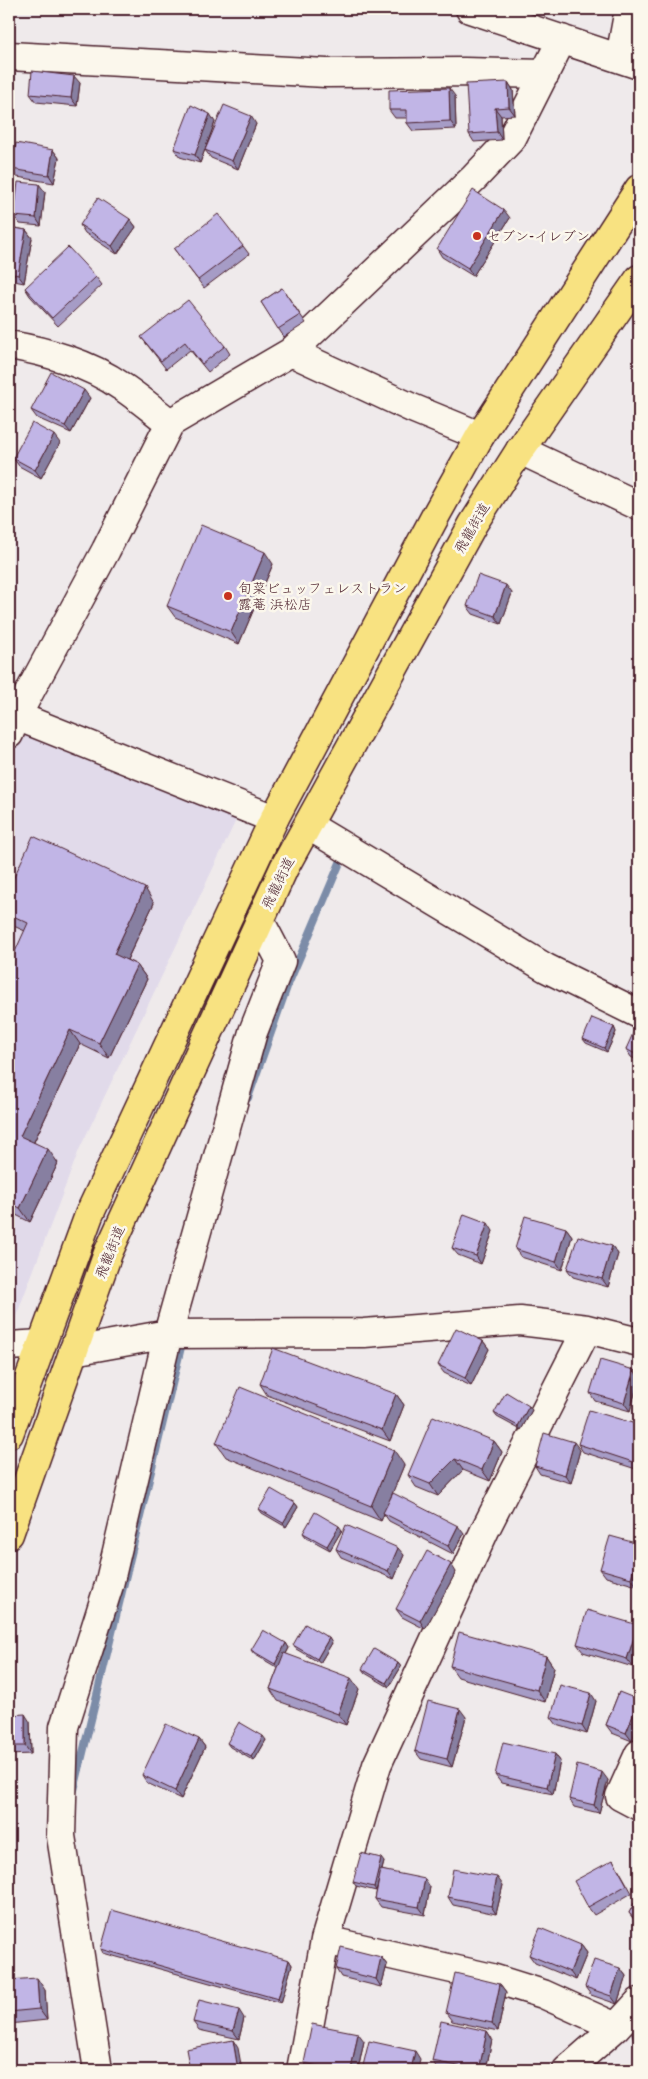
<svg xmlns="http://www.w3.org/2000/svg" width="648" height="2079" font-family="'Balsamiq Sans','Klee One',sans-serif">
<rect width="100%" height="100%" fill="#efeaeb"/>
<filter id="ink" filterUnits="userSpaceOnUse"><feTurbulence type="fractalNoise" baseFrequency=".02" numOctaves="2"/><feDisplacementMap in="SourceGraphic" scale="10" xChannelSelector="R" yChannelSelector="G"/><feConvolveMatrix kernelMatrix="1 2 1 2 8 2 1 2 1" color-interpolation-filters="sRGB"/></filter>
<g filter="url(#ink)">
<path fill="#e1daea" d="M20 728 237 818 79 1150 9 1335V756Z"/>
<g fill="none" stroke-linecap="round" stroke-linejoin="round">
<path stroke="#7c8ca8" stroke-width="8" d="M248 1098 287 987 342 858
M74 1790 182 1343"/>
<defs>
<path id="minor" d="M470 9 639 65
M9 56 326 73 464 72 545 74
M620 58 629 9
M9 345C45 351 90 364 121 386 138 397 154 411 170 423
M291 352 412 408 480 436
M520 450 639 506
M9 713 274 819
M9 734 16 717 106 550 170 423 291 352 474 178 512 138 562 39
M309 826 546 968 639 1014
M9 1346 41 1344
M73 1351 168 1334 364 1333 520 1321 587 1329 639 1342
M639 1754 620 1796 639 1806
M325 1940 492 1978 543 1994 616 2027
M98 2070 61 1836 64 1727 109 1585 168 1334 253 1032 281 961 260 921
M301 2070 325 1940 377 1765 485 1530 587 1329
M567 2070 616 2027 639 2002"/>
<path id="highway" d="M9 1434 89 1215 274 819 437 513 480 436 639 189
M9 1534 108 1253 284 868 473 524 520 450 639 279"/>
</defs>
<use href="#minor" stroke="#4a1f2b" stroke-width="31"/>
<use href="#highway" stroke="#4a1f2b" stroke-width="31"/>
<use href="#minor" stroke="#fbf7ec" stroke-width="28"/>
<use href="#highway" stroke="#f8e281" stroke-width="28"/>
</g>
<path fill="#a69cc6" stroke="#4a1f2b" d="M508 82 513 90 515 115 501 116 502 140 474 142 469 134Z
M80 83 77 106 36 102 30 94Z
M455 96 456 129 413 131 407 123V118H395L389 110Z
M215 122 200 163 180 157 174 149Z
M256 124 238 169 211 158 205 150Z
M53 150 59 158 54 183 17 177 11 169Z
M45 192 41 226 20 224 14 216Z
M510 218 473 276 442 257 437 249Z
M130 219 136 227 117 254 85 233 80 225Z
M9 227 26 230 32 238 24 283 9 280Z
M243 246 249 254 204 288 174 249Z
M96 277 102 285 58 326 30 296 25 288Z
M282 288 306 323 284 337 261 302Z
M141 337 225 346 230 354 208 372 190 350 166 369Z
M90 398 71 433 37 418 31 410Z
M60 443 41 478 19 466 13 458Z
M273 564 239 644 175 617 167 606Z
M512 593 501 624 473 614 467 606Z
M9 888 154 903 127 960 137 965 147 979 109 1058 80 1044 34 1142 58 1163 30 1222 12 1213 9 1220V965L25 931 9 924Z
M614 1027 616 1032 607 1052 586 1043 583 1039Z
M639 1030V1061L631 1057 626 1049Z
M566 1228 572 1236 562 1270 521 1257 515 1249Z
M493 1231 481 1264 458 1255 452 1248Z
M612 1246 618 1254 608 1287 573 1277 567 1269Z
M483 1341 489 1349 471 1386 444 1373 438 1365Z
M634 1370 639 1378V1379L630 1411 595 1401 590 1393Z
M260 1384 396 1394 404 1405 390 1441 267 1395Z
M532 1410 521 1430 497 1417 494 1413Z
M639 1425V1470L583 1452 578 1444Z
M494 1441 502 1452 490 1481 463 1470 438 1496 416 1487 408 1475Z
M216 1443 404 1465 390 1498 464 1534 453 1554 389 1521 384 1514 381 1521 226 1457Z
M580 1450 571 1483 540 1474 535 1466Z
M295 1503 298 1507 286 1527 262 1513 259 1509Z
M342 1530 330 1550 306 1537 303 1533Z
M639 1544V1577L637 1586 606 1577 600 1569Z
M336 1549 404 1555 394 1579 341 1557Z
M456 1572 425 1629 402 1617 396 1609Z
M638 1625 633 1667 583 1652 577 1644Z
M286 1643 289 1648 286 1654 359 1689 346 1725 278 1701 270 1689 278 1668 254 1654 251 1650Z
M332 1643 320 1663 296 1649 293 1645Z
M546 1656 554 1668 545 1702 458 1677 450 1666Z
M398 1663 401 1667 389 1687 365 1673 362 1669Z
M619 1692 632 1741 612 1733 606 1725Z
M596 1701 587 1734 557 1725 551 1717Z
M9 1715 30 1722 31 1754 9 1755Z
M466 1717 452 1767 421 1759 415 1751Z
M199 1739 205 1747 181 1799 147 1783 142 1775Z
M266 1740 254 1761 230 1747 227 1743Z
M555 1754 560 1761 553 1794 501 1783 495 1775Z
M608 1780 599 1813 574 1807 569 1799Z
M613 1860 618 1868 632 1893 594 1915 588 1907Z
M384 1862 382 1870 430 1887 425 1915 381 1907 375 1899 378 1884 376 1891 356 1886 353 1882Z
M503 1885 496 1914 453 1905 448 1897Z
M639 1894V1925L635 1921 629 1913Z
M581 1945 587 1953 576 1980 535 1963 529 1955Z
M101 1949 289 1960 292 1965 281 2003 103 1953Z
M381 1957 387 1965 381 1987 341 1977 336 1969Z
M620 1968 626 1976 617 2004 591 1995 585 1987Z
M9 1980 45 1990 47 2020 9 2024Z
M500 1984 506 1992 498 2031 452 2021 446 2013Z
M244 2018 239 2039 199 2030 193 2022Z
M487 2031 492 2039 486 2070H446L438 2069 432 2061Z
M364 2041 358 2070H309L304 2063Z"/>
<path fill="#877fa1" stroke="#4a1f2b" d="M74 76 80 83 77 106 71 98Z
M508 82 513 90 515 115 509 107Z
M449 88 455 96 456 129 450 121Z
M495 108 501 116 502 140 497 132Z
M210 114 215 122 200 163 195 155Z
M251 116 256 124 238 169 232 161Z
M53 150 59 158 54 183 49 175Z
M39 184 45 192 41 226 36 218Z
M504 210 510 218 473 276 468 268Z
M130 219 136 227 117 254 112 246Z
M26 230 32 238 24 283 18 275Z
M84 390 90 398 71 433 65 426Z
M54 435 60 443 41 478 35 470Z
M265 552 273 564 239 644 231 632Z
M506 585 512 593 501 624 495 616Z
M145 888 154 903 123 968 114 954Z
M137 965 147 979 109 1058 99 1043Z
M614 1027 616 1032 607 1052 604 1048Z
M70 1030 80 1044 30 1150 20 1136Z
M48 1149 58 1163 30 1222 20 1208Z
M9 1209 12 1213 9 1220Z
M488 1223 493 1231 481 1264 476 1256Z
M566 1228 572 1236 562 1270 556 1262Z
M612 1246 618 1254 608 1287 602 1279Z
M483 1341 489 1349 471 1386 465 1378Z
M634 1370 639 1378V1379L630 1411 624 1403Z
M396 1394 404 1405 390 1441 382 1430Z
M529 1406 532 1410 521 1430 518 1426Z
M494 1441 502 1452 490 1481 482 1470Z
M574 1442 580 1450 571 1483 565 1475Z
M394 1450 404 1465 381 1521 371 1506Z
M455 1459 463 1470 438 1496 430 1484Z
M295 1503 298 1507 286 1527 283 1523Z
M339 1526 342 1530 330 1550 327 1546Z
M458 1526 464 1534 453 1554 448 1546Z
M398 1548 404 1555 394 1579 388 1571Z
M639 1549V1577L637 1586 631 1578Z
M451 1564 456 1572 425 1629 420 1621Z
M638 1625 639 1627V1647L633 1667 627 1659Z
M329 1638 332 1643 320 1663 317 1659Z
M286 1643 289 1648 278 1668 275 1664Z
M546 1656 554 1668 545 1702 537 1690Z
M398 1663 401 1667 389 1687 386 1683Z
M351 1678 359 1689 346 1725 338 1714Z
M591 1693 596 1701 587 1734 582 1726Z
M639 1700V1722L632 1741 626 1733Z
M460 1709 466 1717 452 1767 447 1759Z
M25 1714 30 1722 31 1754 25 1746Z
M263 1736 266 1740 254 1761 251 1757Z
M199 1739 205 1747 181 1799 175 1791Z
M555 1754 560 1761 553 1794 547 1787Z
M602 1772 608 1780 599 1813 594 1805Z
M381 1858 384 1862 376 1891 374 1887Z
M497 1877 503 1885 496 1914 491 1906Z
M425 1879 430 1887 425 1915 419 1907Z
M581 1945 587 1953 576 1980 570 1972Z
M381 1957 387 1965 381 1987 376 1979Z
M289 1960 292 1965 281 2003 278 1999Z
M620 1968 626 1976 617 2004 611 1996Z
M37 1978 45 1990 47 2020 39 2009Z
M500 1984 506 1992 498 2031 492 2023Z
M239 2010 244 2018 239 2039 233 2031Z
M487 2031 492 2039 486 2070H479Z
M358 2033 364 2041 358 2070H351Z
M233 2040 238 2048 242 2070H238Z
M415 2051 420 2059 418 2070H411Z"/>
<path fill="#c1b5e6" stroke="#4a1f2b" d="M32 71 74 76 71 98 30 94Z
M508 82 509 107 495 108 497 132 469 134 466 84Z
M449 88 450 121 407 123V110H389V90Z
M191 105 210 114 195 155 174 149Z
M224 105 251 116 232 161 205 150Z
M16 143 53 150 49 175 11 169Z
M18 182 39 184 36 218 14 216Z
M473 190 504 210 468 268 437 249Z
M98 198 130 219 112 246 80 225Z
M218 214 243 246 198 280 174 249Z
M9 227 26 230 18 275 9 273Z
M68 247 96 277 52 318 25 288Z
M282 288 300 315 278 329 261 302Z
M188 300 225 346 202 364 185 342 161 361 141 337Z
M51 372 84 390 65 426 31 410Z
M32 423 54 435 35 470 13 458Z
M201 525 265 552 231 632 167 606Z
M478 575 506 585 495 616 467 606Z
M33 836 145 888 114 954 137 965 99 1043 70 1030 20 1136 48 1149 20 1208 9 1202V965L28 923 9 914V888Z
M592 1018 614 1027 604 1048 583 1039Z
M635 1029 639 1030V1056L626 1049Z
M464 1214 488 1223 476 1256 452 1248Z
M525 1216 566 1228 556 1262 515 1249Z
M578 1236 612 1246 602 1279 567 1269Z
M456 1328 483 1341 465 1378 438 1365Z
M273 1348 396 1394 382 1430 260 1384Z
M600 1360 634 1370 624 1403 590 1393Z
M240 1387 394 1450 371 1506 216 1443Z
M506 1392 529 1406 518 1426 494 1413Z
M589 1410 639 1425V1464L578 1444Z
M433 1416 494 1441 482 1470 455 1459 430 1484 408 1475Z
M544 1433 574 1442 565 1475 535 1466Z
M271 1489 295 1503 283 1523 259 1509Z
M393 1493 458 1526 448 1546 383 1513Z
M315 1512 339 1526 327 1546 303 1533Z
M346 1525 398 1548 388 1571 336 1549Z
M610 1536 639 1544V1549L631 1578 600 1569Z
M427 1551 451 1564 420 1621 396 1609Z
M587 1610 638 1625 627 1659 577 1644Z
M305 1624 329 1638 317 1659 293 1645Z
M263 1630 286 1643 275 1664 251 1650Z
M459 1632 546 1656 537 1690 450 1666Z
M374 1649 398 1663 386 1683 362 1669Z
M284 1653 351 1678 338 1714 270 1689Z
M560 1685 591 1693 582 1726 551 1717Z
M619 1692 639 1700 626 1733 606 1725Z
M428 1701 460 1709 447 1759 415 1751Z
M25 1714V1746H9V1715Z
M239 1722 263 1736 251 1757 227 1743Z
M166 1724 199 1739 175 1791 142 1775Z
M503 1742 555 1754 547 1787 495 1775Z
M577 1765 602 1772 594 1805 569 1799Z
M361 1853 381 1858 374 1887 353 1882Z
M613 1860 627 1885 588 1907 574 1881Z
M453 1869 497 1877 491 1906 448 1897Z
M381 1870 425 1879 419 1907 375 1899Z
M639 1894V1922L629 1913Z
M112 1910 289 1960 278 1999 101 1949Z
M540 1928 581 1945 570 1972 529 1955Z
M341 1947 381 1957 376 1979 336 1969Z
M594 1960 620 1968 611 1996 585 1987Z
M455 1973 500 1984 492 2023 446 2013Z
M37 1978 39 2009 9 2012V1980Z
M199 2000 239 2010 233 2031 193 2022Z
M441 2021 487 2031 479 2070 432 2061Z
M312 2024 358 2033 351 2070H338L304 2063Z
M639 2031V2058L632 2033Z
M233 2040 238 2070H190L186 2049Z
M369 2041 415 2051 411 2070H362Z"/>
</g>
<g fill="#c8321e" stroke="#fbf7ec" stroke-width="2">
<circle cx="477" cy="236" r="5"/>
<circle cx="228" cy="596" r="5"/>
</g>
<g text-anchor="middle" dominant-baseline="central" stroke-width="5" stroke-linejoin="round" paint-order="stroke">
<g font-size="14" fill="#4a1f2b" stroke="#fbf7ec" text-anchor="start">
<text x="487" y="236">セブン-イレブン</text>
<text x="238" y="588">旬菜ビュッフェレストラン<tspan x="238" dy="16">露菴 浜松店</tspan></text>
</g>
<g font-size="14" fill="#4a1f2b" stroke="#fbf7ec">
<text transform="translate(472 528) rotate(-60)">飛龍街道</text>
<text transform="translate(278 883) rotate(-64)">飛龍街道</text>
<text transform="translate(110 1252) rotate(-68)">飛龍街道</text>
</g>
</g>
<rect width="648" height="2079" fill="none" stroke="#fbf7ec" stroke-width="30"/>
<rect x="15" y="15" width="618" height="2049" fill="none" stroke="#4a1f2b" stroke-width="2" filter="url(#ink)"/>
</svg>
